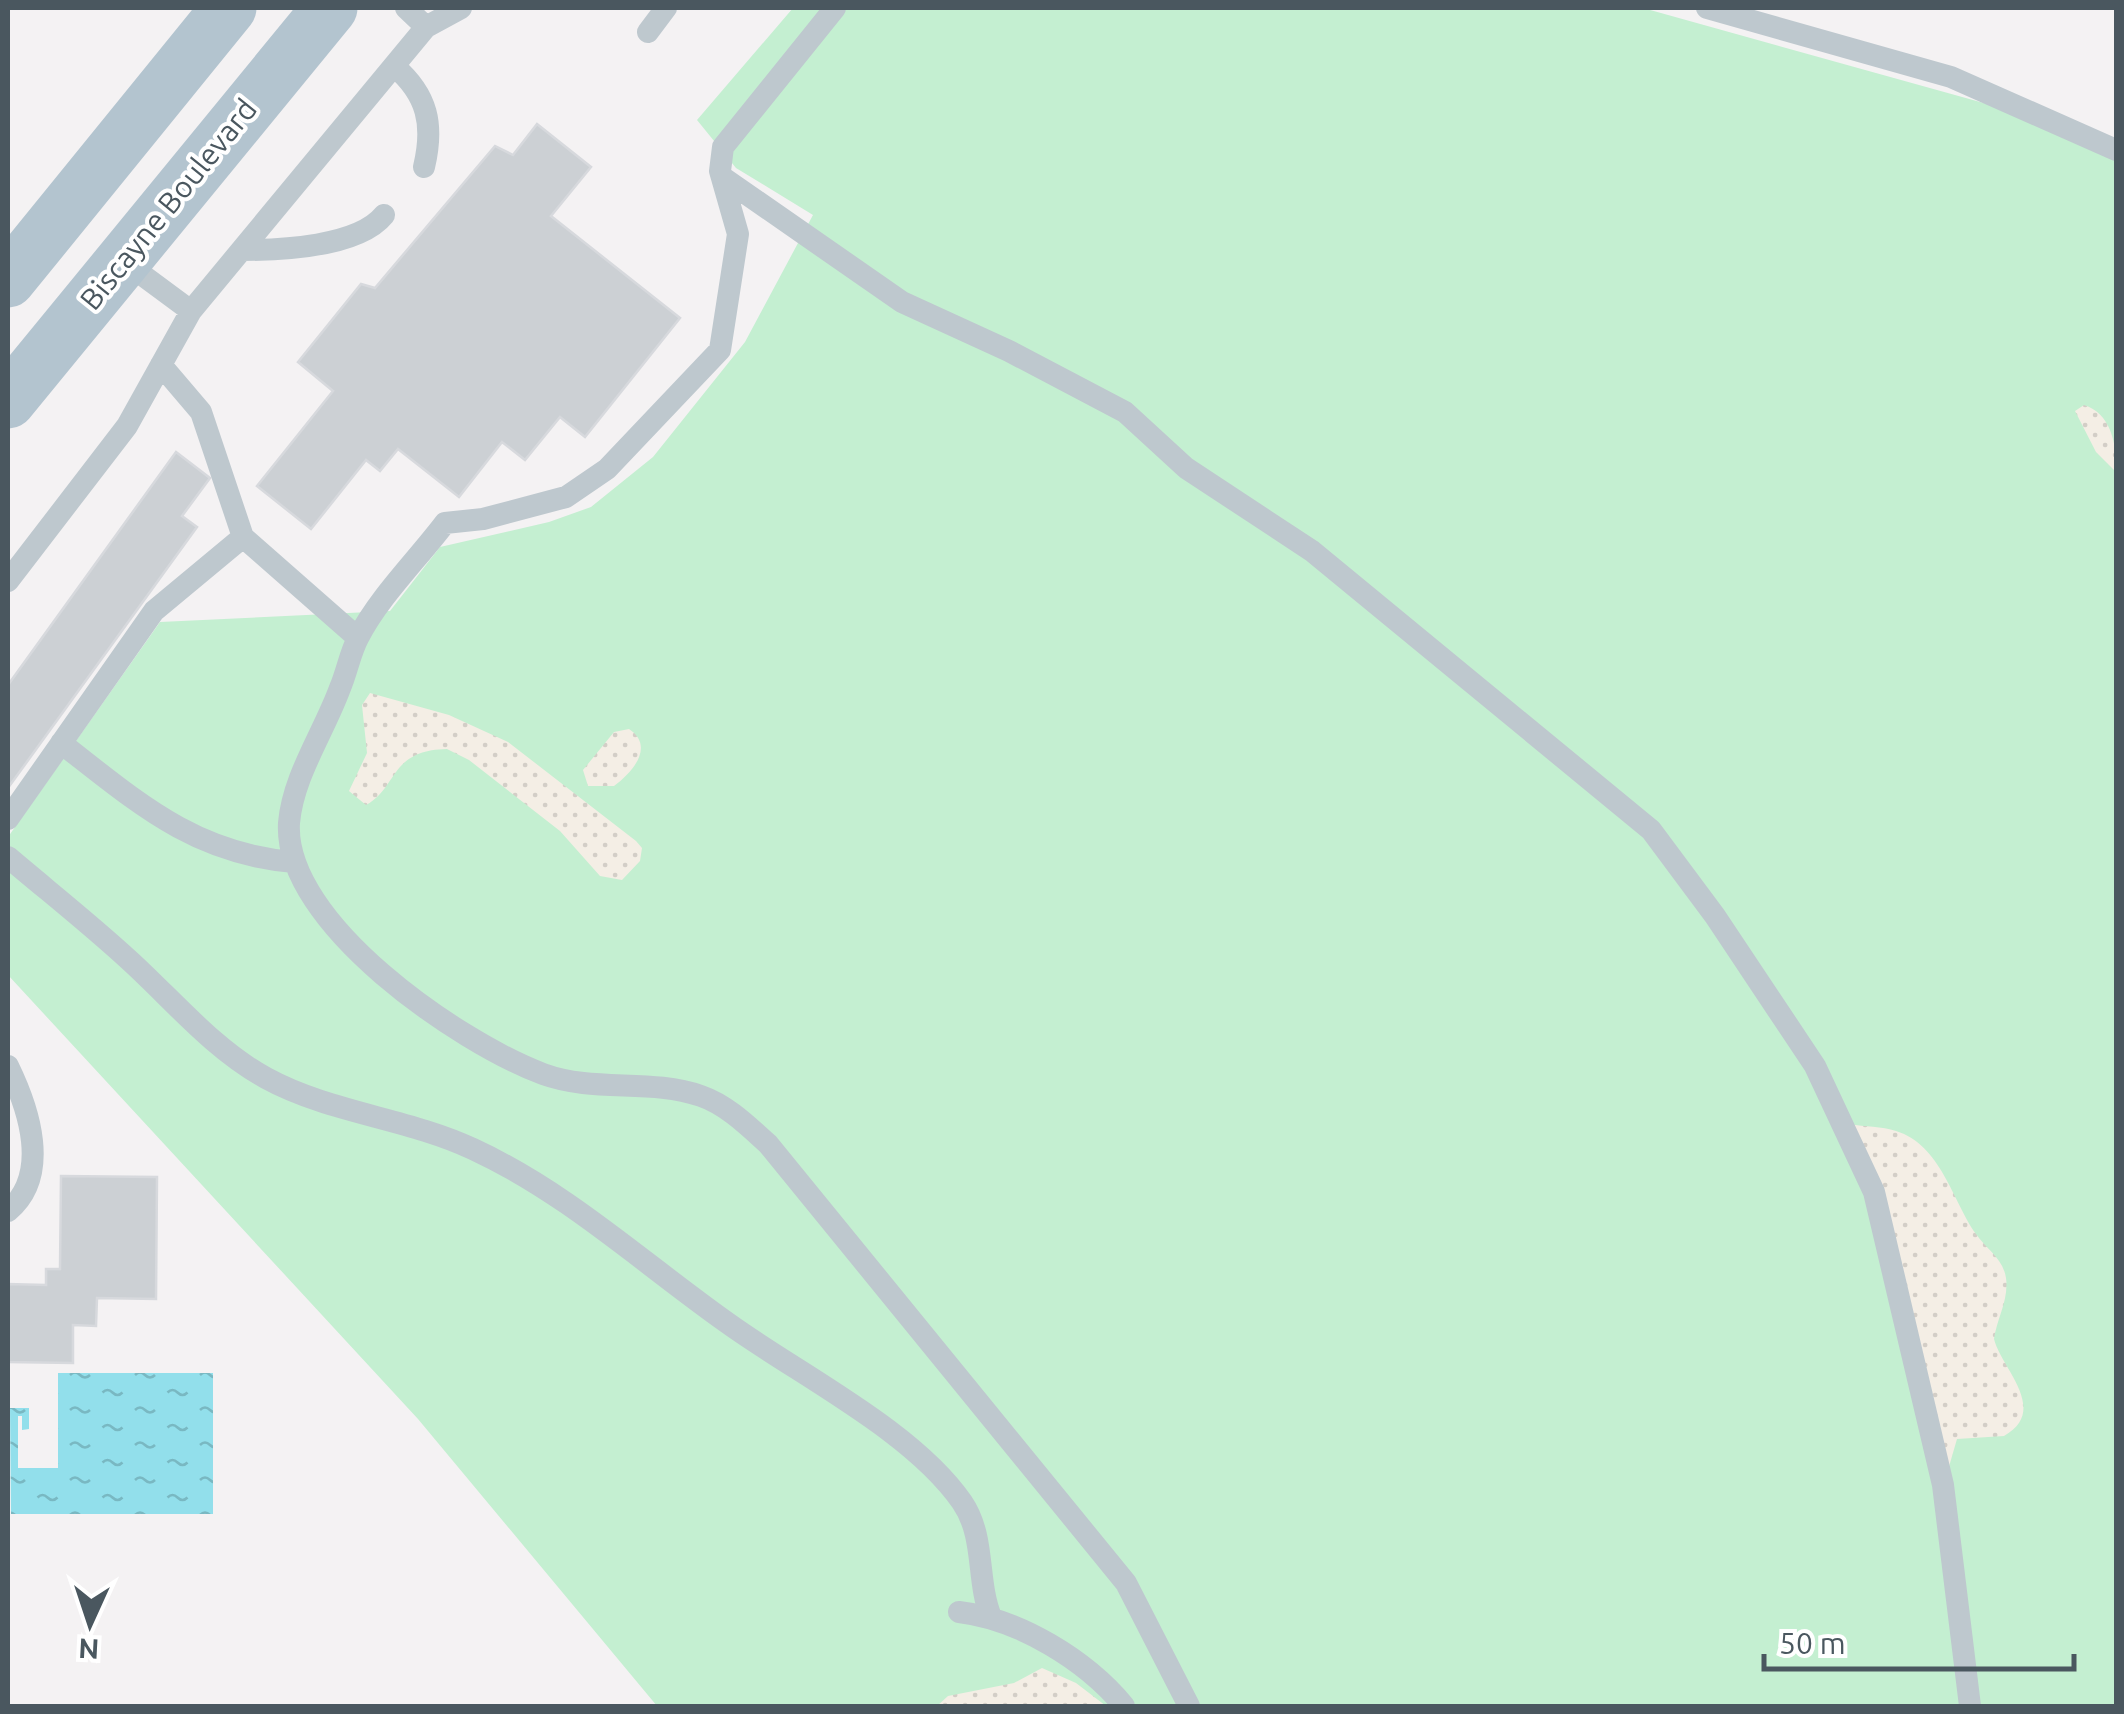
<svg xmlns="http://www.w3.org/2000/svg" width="2124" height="1714" font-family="Ubuntu,sans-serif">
<defs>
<pattern id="sand-dots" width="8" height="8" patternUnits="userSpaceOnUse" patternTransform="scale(2.5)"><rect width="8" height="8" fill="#f4eee5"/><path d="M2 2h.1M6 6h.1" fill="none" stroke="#d3cec7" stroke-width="1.8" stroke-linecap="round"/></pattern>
<pattern id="water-ripples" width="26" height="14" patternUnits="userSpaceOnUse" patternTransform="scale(2.5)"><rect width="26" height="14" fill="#92dfeb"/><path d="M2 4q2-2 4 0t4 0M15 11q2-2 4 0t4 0" fill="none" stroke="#79b8c2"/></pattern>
</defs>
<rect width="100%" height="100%" fill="#f4f2f3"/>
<path fill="#c4efd1" d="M793 8H1643L2116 140V1706H657L418 1419 8 975V837L160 622 390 611 440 547 549 522 591 507 653 457 745 342 813 215 736 168 697 120Z"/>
<path fill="url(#sand-dots)" d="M2084 405C2112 414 2117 446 2116 472L2096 452 2075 411Z
M370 693 449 715 508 742 636 841 642 848 640 861 622 880 600 876 560 831 469 760 447 749C389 750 398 788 366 805L349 791 367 753 362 705Z
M629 729C655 746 633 772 614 786H588L583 770 614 732Z
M1850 1124C1864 1127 1882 1126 1896 1131 1941 1145 1952 1200 1976 1234 1986 1249 2003 1258 2006 1278 2009 1300 1997 1318 1994 1339 2001 1368 2050 1410 2004 1436L1957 1439 1948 1470Z
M1042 1668 1076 1683 1106 1706H937L948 1696 1014 1683Z"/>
<path fill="url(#water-ripples)" d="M58 1373H213V1514H11L10 1408H29V1429L22 1430V1416H18V1468H58Z"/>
<path fill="#ccd0d4" stroke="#d7d9dd" stroke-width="2.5" d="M537 124 591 167 551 216 680 318 585 437 560 417 525 460 502 442 459 497 398 449 380 471 366 460 311 529 257 486 333 391 298 362 361 284 375 288 495 146 513 155Z
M176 452 210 478 182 516 197 527 8 788V685Z
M61 1176 157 1177 156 1299 97 1298 96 1326 73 1325V1363L8 1362V1284L46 1285V1269H60Z"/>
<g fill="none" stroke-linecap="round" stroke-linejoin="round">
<path stroke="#bec8ce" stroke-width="22" d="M406 8 426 27
M835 8 723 147 720 171 738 234 720 350 607 469 566 497 483 519 445 523C417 560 379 597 358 638 350 653 347 672 340 688 324 732 293 776 289 823 283 923 460 1043 543 1074 595 1093 650 1078 701 1096 727 1105 748 1126 768 1144L1126 1583 1189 1706
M1707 8 1951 77 2116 150
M648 32 666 8
M394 66C428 95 434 125 424 167
M725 179 902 302 1009 351 1125 412 1186 468 1312 551 1651 830 1715 916 1815 1066 1874 1192 1943 1485 1970 1706
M242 250C280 250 358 247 384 215
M122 260 191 311
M161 365 201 412 243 537 358 638
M8 581 127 426 191 311 426 27 461 8
M61 743C137 802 194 854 294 862
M8 819 154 611 243 537
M8 857C48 891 90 924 129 960 173 1000 213 1049 266 1078 330 1113 407 1118 473 1149 568 1193 645 1265 729 1324 800 1375 913 1431 962 1502 986 1537 976 1580 991 1617
M8 1066C29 1109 51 1175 8 1211
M959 1612C1019 1619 1086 1660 1124 1706"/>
<path stroke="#b3c4cf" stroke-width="55" d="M8 280 229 8
M8 401 330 8"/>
</g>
<g text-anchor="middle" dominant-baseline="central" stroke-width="8" stroke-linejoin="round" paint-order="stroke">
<g font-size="30" fill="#4a575f" stroke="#fff">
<text transform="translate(168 204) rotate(-51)">Biscayne Boulevard</text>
</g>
</g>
<rect width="2124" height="1714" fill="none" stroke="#4a575f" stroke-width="20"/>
<g transform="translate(90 1624) rotate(183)" stroke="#ffffff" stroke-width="8" paint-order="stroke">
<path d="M0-8L18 38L0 25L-18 38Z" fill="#4a575f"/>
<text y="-15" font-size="28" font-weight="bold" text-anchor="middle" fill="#4a575f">N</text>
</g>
<path d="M1764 1654v15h310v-15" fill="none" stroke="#4a575f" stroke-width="5"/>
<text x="1779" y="1654" font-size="30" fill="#4a575f" stroke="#ffffff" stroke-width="8" paint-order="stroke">50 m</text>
</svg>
